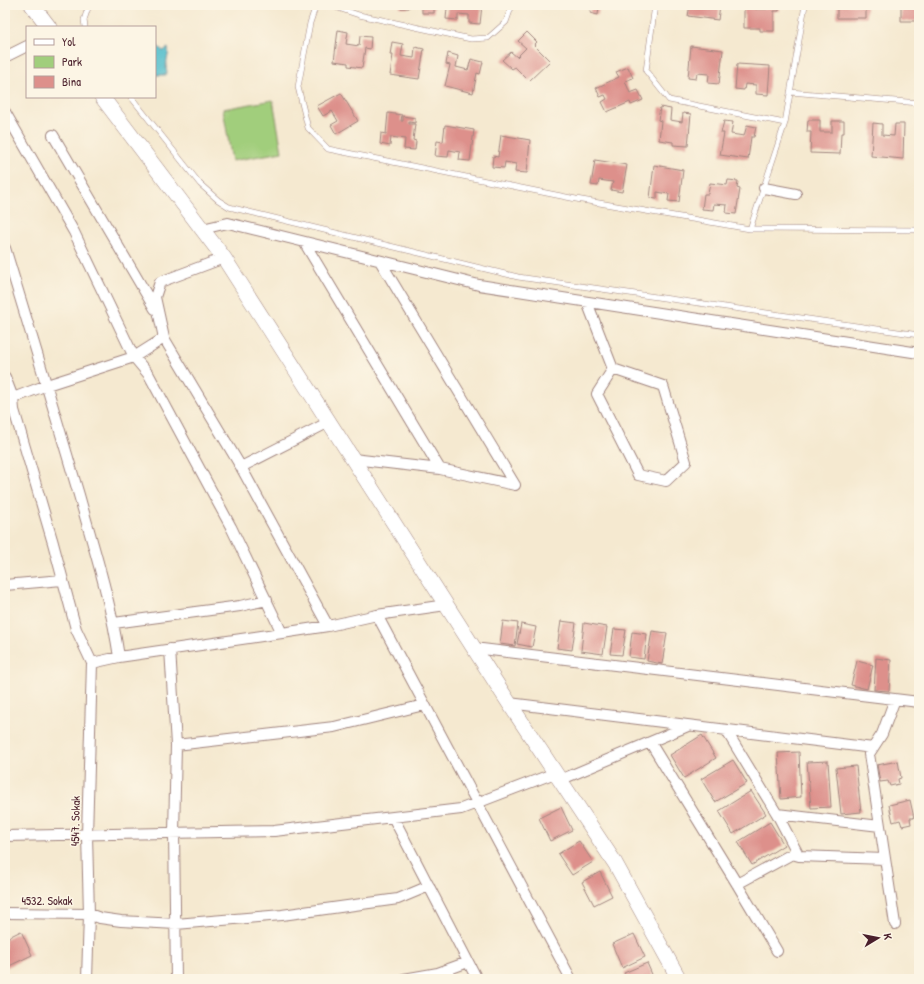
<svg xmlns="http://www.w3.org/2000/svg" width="924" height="984" font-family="'Patrick Hand',sans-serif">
<rect width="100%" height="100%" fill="#fcf5e5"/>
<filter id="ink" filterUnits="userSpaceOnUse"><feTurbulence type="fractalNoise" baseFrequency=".025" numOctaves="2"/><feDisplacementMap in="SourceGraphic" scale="8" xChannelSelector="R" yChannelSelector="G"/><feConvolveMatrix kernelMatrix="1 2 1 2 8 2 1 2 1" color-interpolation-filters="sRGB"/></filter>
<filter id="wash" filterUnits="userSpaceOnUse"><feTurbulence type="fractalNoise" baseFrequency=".012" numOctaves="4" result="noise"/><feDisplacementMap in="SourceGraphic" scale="16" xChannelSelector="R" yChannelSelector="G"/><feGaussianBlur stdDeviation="0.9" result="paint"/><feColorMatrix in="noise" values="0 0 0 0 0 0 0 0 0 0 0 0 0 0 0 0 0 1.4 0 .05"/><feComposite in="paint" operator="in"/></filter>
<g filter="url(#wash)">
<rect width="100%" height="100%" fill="#f5e9d0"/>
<path fill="#a1ce7c" stroke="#767654" d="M273 100 282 152 232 161 223 109Z"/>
<path fill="#52becc" stroke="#4e6e7c" d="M155 44 163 51 168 48C170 56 164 63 167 73L166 75H155Z"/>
<g id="blocks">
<path fill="#dd908b" d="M400 5H409V8H400Z
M422 5H434V13H422Z
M452 5H482L480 24 469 23V15L458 14V20L446 19 447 8H452Z
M591 5 599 6 598 15 590 13Z
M690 5H720L718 20 688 16Z
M744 5H755V9H767V5H779V11H774V31H760V28H744Z
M837 5H866V18H837Z
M901 5H919V21H901Z
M338 30 348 32 346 44 359 46 360 36 371 37 370 49 365 48 362 68 348 66V63L334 61Z
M527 32 537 42 534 45 550 61 529 81 515 67 512 69 502 60 511 52 517 57 526 48 518 41Z
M392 42 403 44 401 56 414 58 415 47 424 49 419 79 390 75 393 55H390Z
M691 46 723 50 719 84 708 83 709 74 697 73 696 79 688 78Z
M448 53 458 56 456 67 468 70 471 59 483 62 480 74 477 73 473 93 445 86 450 65 446 64Z
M737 64 770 66 768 95 756 94V85L745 84 744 90 735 89Z
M628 67 633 78 625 81 630 93 638 90 643 100 631 105 630 102 607 112 602 102 607 99 605 95 600 97 596 88 619 77 616 72Z
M341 93 358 121 336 134 331 125 338 121 332 111 323 116 317 106Z
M660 107 671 109 670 120 682 122 683 113 691 114 688 146 673 145V142L659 140 661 121 658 120Z
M388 113 402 115 401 121H403V116L415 118V123L409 122V124H415L413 140 416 141 415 150 404 149 405 139 391 137 390 146 380 144 381 133 386 134Z
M808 120H820V132H832V121H844V133H841L840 154 810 153 811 132H807Z
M724 121 733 122 731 134 744 136 747 125 756 127 754 137H751L748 159 720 155 724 133H721Z
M873 123 882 124V135L894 136 895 124H904L903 159 871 156Z
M445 125 474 130 470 161 459 160 460 152 449 150 448 157 435 156 437 141 443 142Z
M501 135 530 140 527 173 515 172 516 164 505 162 504 168 492 167 493 156 498 157Z
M595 160 627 165 622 192 611 190 613 182 599 180 598 186 591 185Z
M654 165 683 170 679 202 668 201 669 194 657 192V199L650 198Z
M728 180 738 181 737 188 740 189 736 214 726 213 727 205 714 204 713 210 702 209 704 194H708L710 183 727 185Z
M503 621 518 623 515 646 500 644Z
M561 621 576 623 572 650 557 648Z
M584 623 607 627 603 654 581 651Z
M521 624 536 627 532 647 517 644Z
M614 629 626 630 622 655 610 654Z
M652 631 667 633 662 664 647 661Z
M632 632 647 634 644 659 629 657Z
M876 658 891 660 889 691 874 690Z
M857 661 873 665 867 689 851 685Z
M702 735 716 758 684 778 670 755Z
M799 752 801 797 781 799 778 753Z
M733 760 747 783 715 802 701 779Z
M828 761 831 807 811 808 807 762Z
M898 761 901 778 898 779 899 784 890 786 888 781 880 782 877 765Z
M856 766 861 812 841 814 836 768Z
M751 791 766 814 733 834 719 811Z
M910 800 914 818H910L911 824 902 826 900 820 893 822 889 805Z
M561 807 572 830 550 841 539 818Z
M770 822 784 845 752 865 738 842Z
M579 841 593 862 572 875 558 854Z
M600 872 612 896 594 905 582 882Z
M21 931 32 955 5 968V939Z
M634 934 645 957 622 968 612 944Z
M647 963 654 979H627L624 973Z"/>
</g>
</g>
<g filter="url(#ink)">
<use href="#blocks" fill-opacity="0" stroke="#a0847e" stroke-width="1"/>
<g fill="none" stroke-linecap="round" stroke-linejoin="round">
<defs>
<path id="lane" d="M316 5 310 23 298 87 308 128 328 149 576 199 750 229 919 230
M329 5 359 15 471 39 488 38 506 22 512 5
M655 5 646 71 669 100 785 123
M85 27 84 20 89 5
M790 92 919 103
M131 97 200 184 218 200 229 207 518 277 919 335
M750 229 785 123 805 5"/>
<path id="street" d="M5 57 27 46
M5 112 74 232 134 357 149 375 231 527 282 633
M53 135 155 309
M764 188 796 194
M202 229 228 223 479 285 919 353
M304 242 440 469
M5 248C30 330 55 413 79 495 94 549 111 602 119 657
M224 258 160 282 155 297 164 338 241 467 328 626
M380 261 515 485
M587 302 613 369 663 386 686 462 666 481 638 475 597 394 613 369
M5 377 13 398 14 410 53 543 76 629 92 663 87 835 89 914 87 979
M13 398 47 385 134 357 164 338
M353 459 440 469 515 485
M241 467 329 422
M5 585 62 580
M377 615 571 979
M114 623 240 606 267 600
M474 648 919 702
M170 649 176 745 174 833 176 979
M92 663 119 657 282 633 328 626 377 615 446 605
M895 699 882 734 869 754 895 924
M509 703 873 748
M726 730 777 814 799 856
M650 742 737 884 777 951
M176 745 334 727 424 705
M560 780 688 726
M777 814 880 826
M393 817 477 979
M5 836 274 831 461 809 555 773
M737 884 792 854 799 856 885 859
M5 913 89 914 100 918 121 921 176 924 282 915 398 899 429 886
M404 979 438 973 468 962"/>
<path id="secondary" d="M32 5 49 27
M102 97 224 258 509 703 615 863 679 979"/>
</defs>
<use href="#lane" stroke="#a0847e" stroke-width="6"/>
<use href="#street" stroke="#a0847e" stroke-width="12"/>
<use href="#secondary" stroke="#a0847e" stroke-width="16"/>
<use href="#lane" stroke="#fff" stroke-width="5"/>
<use href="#street" stroke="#fff" stroke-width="10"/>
<use href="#secondary" stroke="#fff" stroke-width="15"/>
</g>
</g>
<g text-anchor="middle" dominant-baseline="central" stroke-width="3" stroke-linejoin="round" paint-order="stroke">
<g font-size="12" fill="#4a1f2b" stroke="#fcf5e5">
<text transform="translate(75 821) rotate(-89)">4547. Sokak</text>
<text x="47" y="900">4532. Sokak</text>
</g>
</g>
<rect width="924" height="984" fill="none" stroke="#fcf5e5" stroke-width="20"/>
<rect x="26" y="26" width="130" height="72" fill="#fcf5e5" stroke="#b59f9b"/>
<rect x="34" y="39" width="20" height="6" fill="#ffffff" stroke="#b59f9b"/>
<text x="62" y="46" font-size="12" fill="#4a1f2b">Yol</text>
<rect x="34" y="56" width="20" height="12" fill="#a1ce7c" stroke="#b59f9b"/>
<text x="62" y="66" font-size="12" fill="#4a1f2b">Park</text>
<rect x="34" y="76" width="20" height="12" fill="#dd908b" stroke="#b59f9b"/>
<text x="62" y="86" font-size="12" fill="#4a1f2b">Bina</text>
<g transform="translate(878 938) rotate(80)" stroke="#fcf5e5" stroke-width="3" paint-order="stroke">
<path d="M0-3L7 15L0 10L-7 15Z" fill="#4a1f2b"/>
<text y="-6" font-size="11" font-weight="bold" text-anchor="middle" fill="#4a1f2b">K</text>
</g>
</svg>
